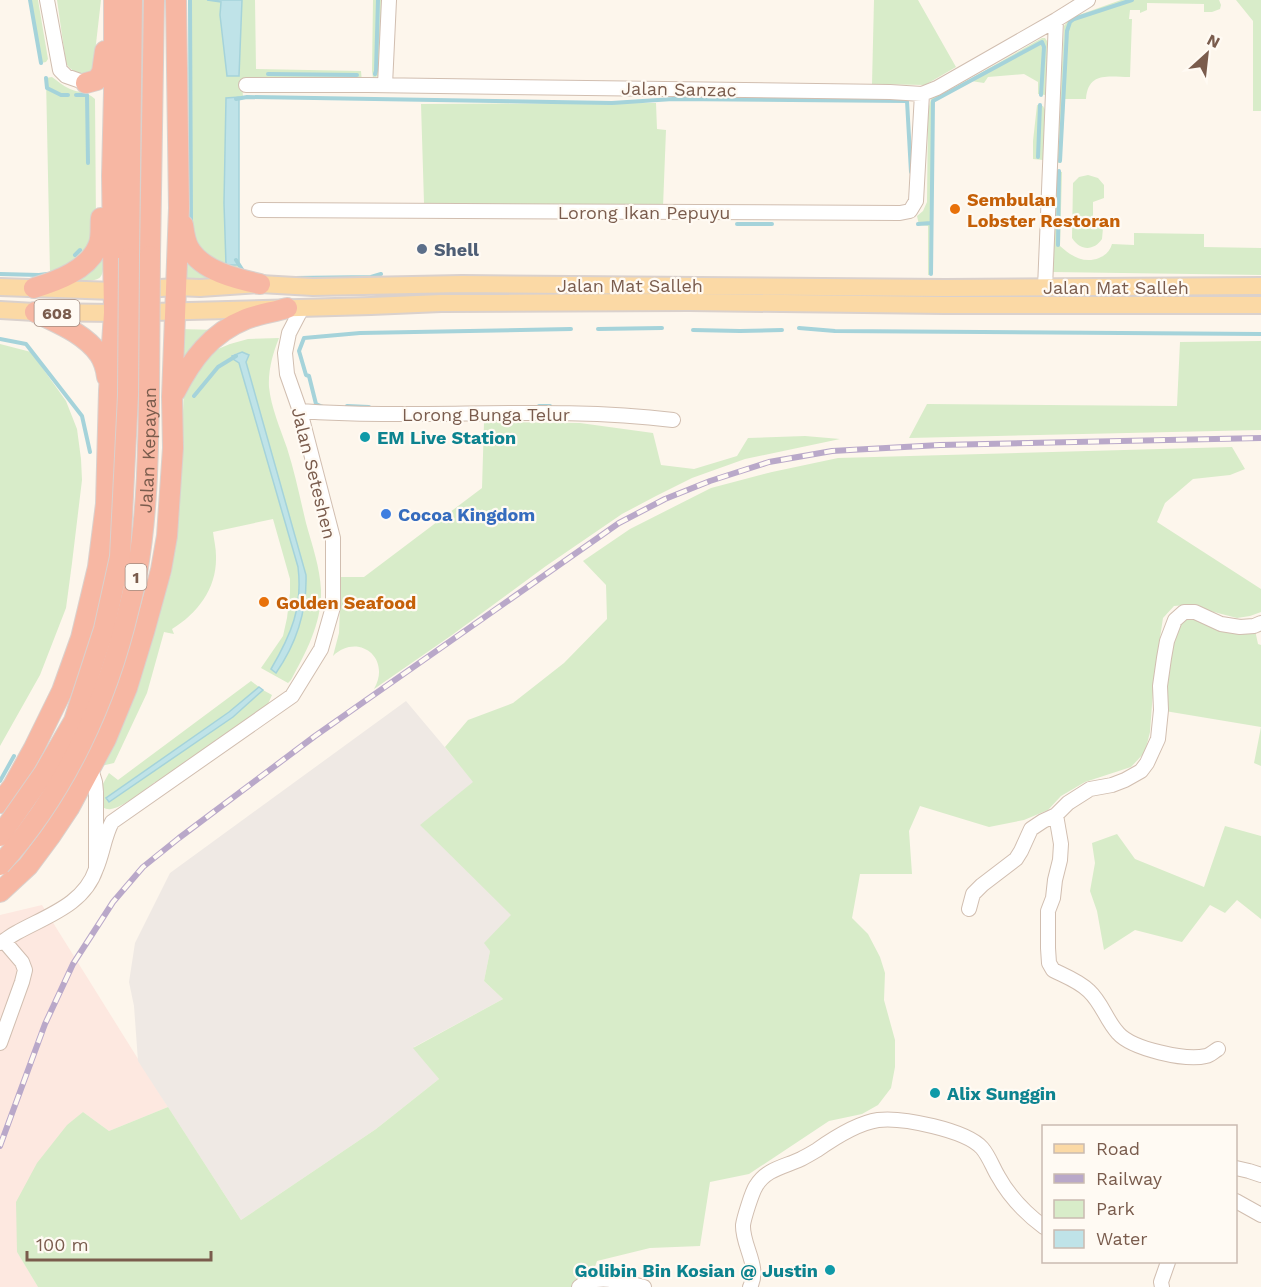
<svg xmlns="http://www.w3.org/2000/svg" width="1261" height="1287" font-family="'Work Sans',sans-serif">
<rect width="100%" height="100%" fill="#fdf6ec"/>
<path fill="#fde8e0" d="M42 905 168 1107 109 1131 83 1112 17 1252 38 1287H0V915Z"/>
<path fill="#efe9e4" d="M406 701 474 782 421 825 512 915 490 951 484 981 503 999 414 1047 439 1079 376 1129 241 1220 138 1061 134 1006 129 982 135 943 170 873Z"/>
<path fill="#d8ecc9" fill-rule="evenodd" d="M30 0H38L48 59 46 62 41 63Z
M57 0H101L93 70 86 75C78 73 70 71 66 63Z
M189 0H207L221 2 220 15 227 76H239L242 0H255L256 69 361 71 362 82H242L243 97 226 98 224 203 226 265H239L236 276 203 257 188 227Z
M373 0H384L381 72 378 76 373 78 372 71Z
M874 0H918L956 67 925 85 872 84Z
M1121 0H1219L1221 5 1220 9 1212 12H1204V4L1147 3V10L1140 13V10H1130L1129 19H1132L1130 77C1109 77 1088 71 1086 99H1065L1061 163H1057L1064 26 1068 21 1073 17Z
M1236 0H1261V111H1253V21Z
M1042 38H1045L1047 41 1048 47 1045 95 1038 94V82L1024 74 988 77 984 83 971 81 934 102 932 275H928V226L919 225 917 216 923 211 927 202 928 110 931 99 939 93 942 95Z
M52 77C58 81 63 86 70 89 79 93 87 91 95 99L96 224C95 229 94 234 93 239 87 256 65 267 50 273L46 78Z
M656 103 657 129 666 130 663 207 424 203 421 104Z
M1037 105 1043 106 1045 110 1043 160 1033 159V141Z
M1056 171 1062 172 1060 246C1071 256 1084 264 1099 258 1106 255 1110 251 1112 244L1134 245V233L1204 234V247L1261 248V275L1053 272Z
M1088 175 1098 178 1104 185V198L1093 202V223L1103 228 1102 239C1094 251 1080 251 1072 238L1073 183 1079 177Z
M104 254C103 279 104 282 77 280Z
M181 255 193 268 211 281 180 280Z
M178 329 219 330 179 365Z
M279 338C273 353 268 370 269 387 271 407 280 428 287 448 295 473 300 498 306 523 312 545 320 567 321 590 322 623 306 652 291 680L288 683 261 668 283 636 287 618 290 593V579L273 519 213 532C214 540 216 548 216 556 217 588 198 613 172 629L174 634 164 632 147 693 114 763 101 766 171 575 179 506 184 389 207 356 218 349 230 344 248 339ZM242 352 249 355 246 362 306 575 304 603 298 631 271 669C291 635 303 607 298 567L239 362 232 355Z
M1261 341V430L909 438 927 404 1177 406 1180 342Z
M0 344 31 352 66 401 77 429 81 459 82 480 72 563 66 608 40 675 0 746Z
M484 422 580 423 653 433 661 465 694 469 737 456 748 438 805 436 840 439 745 459 692 478 656 496 622 514 546 566 452 635 374 689C392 658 358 632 333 656L339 633 341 577H364L482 488Z
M1232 447 1245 469 1230 475 1193 479 1165 503 1157 522 1261 589V612L1250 616 1237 618 1187 605 1174 606 1163 618 1154 677 1150 732 1145 752 1131 767 1085 782 1061 796 1048 810 1024 820 989 827 920 806 909 831 912 874H860L852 918 868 934 880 957 885 973 884 1000 895 1040V1067L891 1088 878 1105 862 1114 829 1121 749 1174 710 1182 700 1246 650 1248 597 1261 588 1287H38L17 1252 16 1202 37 1163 67 1125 83 1112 109 1131 168 1107 241 1220 376 1129 439 1079 413 1048 503 999 484 981 490 951 484 943 511 915 420 825 473 782 445 747 468 720 513 703 564 663 607 619 606 585 583 561 630 529 711 488 772 472 838 458Z
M1185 616 1255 630 1258 644 1261 645V766L1254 763 1261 727 1165 711 1168 659 1179 622Z
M251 681 259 687 229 712 106 798 109 802 233 717 263 690 272 695 268 704 262 710 157 784 155 782C146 789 122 808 111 809 106 810 102 807 97 804L99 791 109 773 118 780Z
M1225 826 1261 836V919L1237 900 1225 913 1210 905 1182 942 1135 930 1104 950 1097 911 1090 891 1095 863 1092 843 1117 834 1135 859 1204 887Z"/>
<path fill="#bfe3e8" stroke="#a5d3da" stroke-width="1.5" d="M207 0H242L239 76H227L220 15 221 2Z
M239 97V265H226L224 203 226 98Z
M242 352 249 355 246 362 306 575C307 610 296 644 276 673L271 669C291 635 303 607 298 567L239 363 233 359 232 356Z
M259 687 263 690 233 717 109 802 106 798 229 712Z"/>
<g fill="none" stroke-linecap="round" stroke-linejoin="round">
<path stroke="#a5d3da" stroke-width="4" d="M30 0 41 63
M190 0 191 221
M268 74 357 75
M375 74 376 71 378 0
M46 78 47 88 61 95H68
M76 95H87L88 163
M236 99 247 97 612 103 673 99 907 101 911 172
M1038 157 1040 105
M1060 161 1067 31 1070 22 1074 19 1132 0
M737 224H772
M918 224 931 223
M1058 245 1059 171
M75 255 80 250
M236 260 245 274
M0 274 39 275 47 274
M931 274 933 101 1042 42 1044 47 1041 95
M295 278 371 277 381 274
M799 328 835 331 1261 334
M598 329 662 328
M693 330 740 331 782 330
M0 339 26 344 82 416 90 452
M194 396 218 367 236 356
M347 406 369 407
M539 406H550
M323 407 316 404 309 376 306 375 299 351 304 338 360 333 571 329
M0 781 14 756"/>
<defs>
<path id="minor" d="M47 0 60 70 66 76 86 83
M246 85H368L890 92 922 94 937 88 1056 20 1088 0
M385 85 389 0
M259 210 900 213 910 211 916 201 922 94
M1045 288 1056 20
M300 411C424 420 549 405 673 420
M1056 815 1061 844 1060 860 1055 880 1053 898 1048 911V948L1049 963 1053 970C1065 976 1079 981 1089 991 1102 1003 1106 1020 1118 1033 1132 1049 1186 1061 1206 1056 1211 1055 1214 1051 1218 1049
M96 869C103 853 104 837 112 822L292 696 321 649 333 607V538L300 411 287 374 285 353 289 333 302 308
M969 909 973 894 982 885 1016 859 1021 851 1031 829 1043 821 1056 815 1068 803 1090 789 1112 785 1125 780 1141 771 1147 763 1158 739 1161 710 1160 686 1164 658 1167 641 1175 620 1184 612H1195L1221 624 1240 627 1254 626 1261 623
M0 943C6 940 10 936 16 933 46 916 84 905 96 869V792L95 782 91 769
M0 1043 22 982 25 970 22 962 4 941
M1236 1168 1249 1171 1261 1175
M1236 1201 1261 1215
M579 1287C595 1273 625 1282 644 1287
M750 1287C761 1267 742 1246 743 1225 744 1218 752 1192 756 1186 766 1169 784 1167 801 1159 807 1156 812 1153 817 1150 834 1138 858 1123 878 1120 902 1117 966 1130 982 1148 989 1156 993 1168 998 1176 1009 1196 1025 1213 1044 1227
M1162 1287 1161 1282 1168 1262"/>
<path id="major" d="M0 287 114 291 176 287 200 288 260 284 313 287 462 284 945 288 1261 286
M0 310 35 312 114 313 371 306 441 303 689 302 944 305H1261"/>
<path id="highway" d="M86 83 97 80 102 72 105 51
M183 225C184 232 185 241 189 248 202 271 237 279 260 284
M150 256 154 0
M129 258 132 0
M34 288C57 281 88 270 98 246 102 238 100 226 101 218
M35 312C57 323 84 333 99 354 103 360 106 369 107 377
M175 392C192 359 211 333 246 319 259 314 274 312 287 308
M0 803 13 786 34 748 62 691 81 638 98 567 106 504 109 391 114 313 112 176 114 92V0
M0 892 28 866 51 835 69 808 106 739 127 688 144 632 161 570 167 536 173 448 172 397 179 208 176 0"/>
</defs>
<use href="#minor" stroke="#d1beb0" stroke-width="16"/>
<use href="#major" stroke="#dad1cd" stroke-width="20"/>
<use href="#highway" stroke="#dad1cd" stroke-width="22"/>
<use href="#minor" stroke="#fff" stroke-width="14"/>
<use href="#major" stroke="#fbd9a5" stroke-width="16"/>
<use href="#highway" stroke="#f7b7a3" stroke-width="20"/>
<defs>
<path id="rail" d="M0 1146 45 1024 73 964 113 902 143 867 179 838 315 736 619 523 665 499 710 481 769 462 832 451 940 445 1261 438"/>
</defs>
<use href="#rail" stroke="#b9a8c9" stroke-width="6"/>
<use href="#rail" stroke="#fffaf3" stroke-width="4" stroke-dasharray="11" stroke-linecap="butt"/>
<defs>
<g id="highway-bridge">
<path d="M0 836 44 773 74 721 104 629 120 557 128 395 129 258"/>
<path id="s1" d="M0 865C65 793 107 702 129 608 132 596 135 585 137 573 147 516 148 458 149 401 149 352 150 304 150 256"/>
</g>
</defs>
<use href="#highway-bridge" stroke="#dad1cd" stroke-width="22" stroke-linecap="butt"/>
<use href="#highway-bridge" stroke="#f7b7a3" stroke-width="20"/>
</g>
<g fill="#e8710a" stroke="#fffaf3" stroke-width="2">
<circle cx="955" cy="209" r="6"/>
<circle cx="264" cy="602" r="6"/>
</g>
<circle fill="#5c6f8a" stroke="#fffaf3" stroke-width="2" cx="422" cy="249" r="6"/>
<g fill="#0f9aa8" stroke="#fffaf3" stroke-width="2">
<circle cx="365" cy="437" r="6"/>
<circle cx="935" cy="1093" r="6"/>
<circle cx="830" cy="1270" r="6"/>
</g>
<circle fill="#3f7fe0" stroke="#fffaf3" stroke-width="2" cx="386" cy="514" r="6"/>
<g text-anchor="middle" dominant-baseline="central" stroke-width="4.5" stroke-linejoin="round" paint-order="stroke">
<g fill="#fffaf3" stroke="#a28b7f" stroke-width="1.5">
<rect x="34.5" y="300" width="45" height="26" rx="4.5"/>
<rect x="125.5" y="564" width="21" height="26" rx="4.5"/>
</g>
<g font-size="16" font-weight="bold" fill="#7a5c4d">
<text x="57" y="313">608</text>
<text x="136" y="577">1</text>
</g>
<g font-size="18" fill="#7a5c4d" stroke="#fffaf3">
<text transform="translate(679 89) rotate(1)">Jalan Sanzac</text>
<text x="644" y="212">Lorong Ikan Pepuyu</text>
<text x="630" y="285">Jalan Mat Salleh</text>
<text x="1116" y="287">Jalan Mat Salleh</text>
<text x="486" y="414">Lorong Bunga Telur</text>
<text stroke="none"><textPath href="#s1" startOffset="450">Jalan Kepayan</textPath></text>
<text transform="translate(314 473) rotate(76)">Jalan Seteshen</text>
</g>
<g font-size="18" font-weight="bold" fill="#c56008" stroke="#fffaf3" text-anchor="start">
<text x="967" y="199">Sembulan<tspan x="967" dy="21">Lobster Restoran</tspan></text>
<text x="276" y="602">Golden Seafood</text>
</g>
<g font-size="18" font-weight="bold" fill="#4e5e75" stroke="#fffaf3" text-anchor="start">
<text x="434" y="249">Shell</text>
</g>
<g font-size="18" font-weight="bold" fill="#0d838f" stroke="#fffaf3" text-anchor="start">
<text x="377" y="437">EM Live Station</text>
<text x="947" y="1093">Alix Sunggin</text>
<text x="818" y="1270" text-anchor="end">Golibin Bin Kosian @ Justin</text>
</g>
<g font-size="18" font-weight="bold" fill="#366cbe" stroke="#fffaf3" text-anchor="start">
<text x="398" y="514">Cocoa Kingdom</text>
</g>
</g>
<rect x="1042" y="1125" width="195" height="138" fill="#fffaf3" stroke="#cabbb1" stroke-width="1.5"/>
<rect x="1054" y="1144" width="30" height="9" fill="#fbd9a5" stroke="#cabbb1" stroke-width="1.5"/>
<text x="1096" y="1155" font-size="18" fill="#7a5c4d">Road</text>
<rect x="1054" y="1174" width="30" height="9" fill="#b9a8c9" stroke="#cabbb1" stroke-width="1.5"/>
<text x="1096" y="1185" font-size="18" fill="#7a5c4d">Railway</text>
<rect x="1054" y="1200" width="30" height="18" fill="#d8ecc9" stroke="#cabbb1" stroke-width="1.5"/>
<text x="1096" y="1215" font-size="18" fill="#7a5c4d">Park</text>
<rect x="1054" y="1230" width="30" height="18" fill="#bfe3e8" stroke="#cabbb1" stroke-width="1.5"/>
<text x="1096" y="1245" font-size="18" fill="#7a5c4d">Water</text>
<g transform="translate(1207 54) rotate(27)" stroke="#fffaf3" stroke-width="4.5" paint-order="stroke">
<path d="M0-4.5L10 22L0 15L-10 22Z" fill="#7a5c4d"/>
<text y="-9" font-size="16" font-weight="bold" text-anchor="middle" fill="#7a5c4d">N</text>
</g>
<path d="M27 1251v9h184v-9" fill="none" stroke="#7a5c4d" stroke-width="3"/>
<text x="36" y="1251" font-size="18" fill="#7a5c4d" stroke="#fffaf3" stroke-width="4.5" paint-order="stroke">100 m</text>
</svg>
